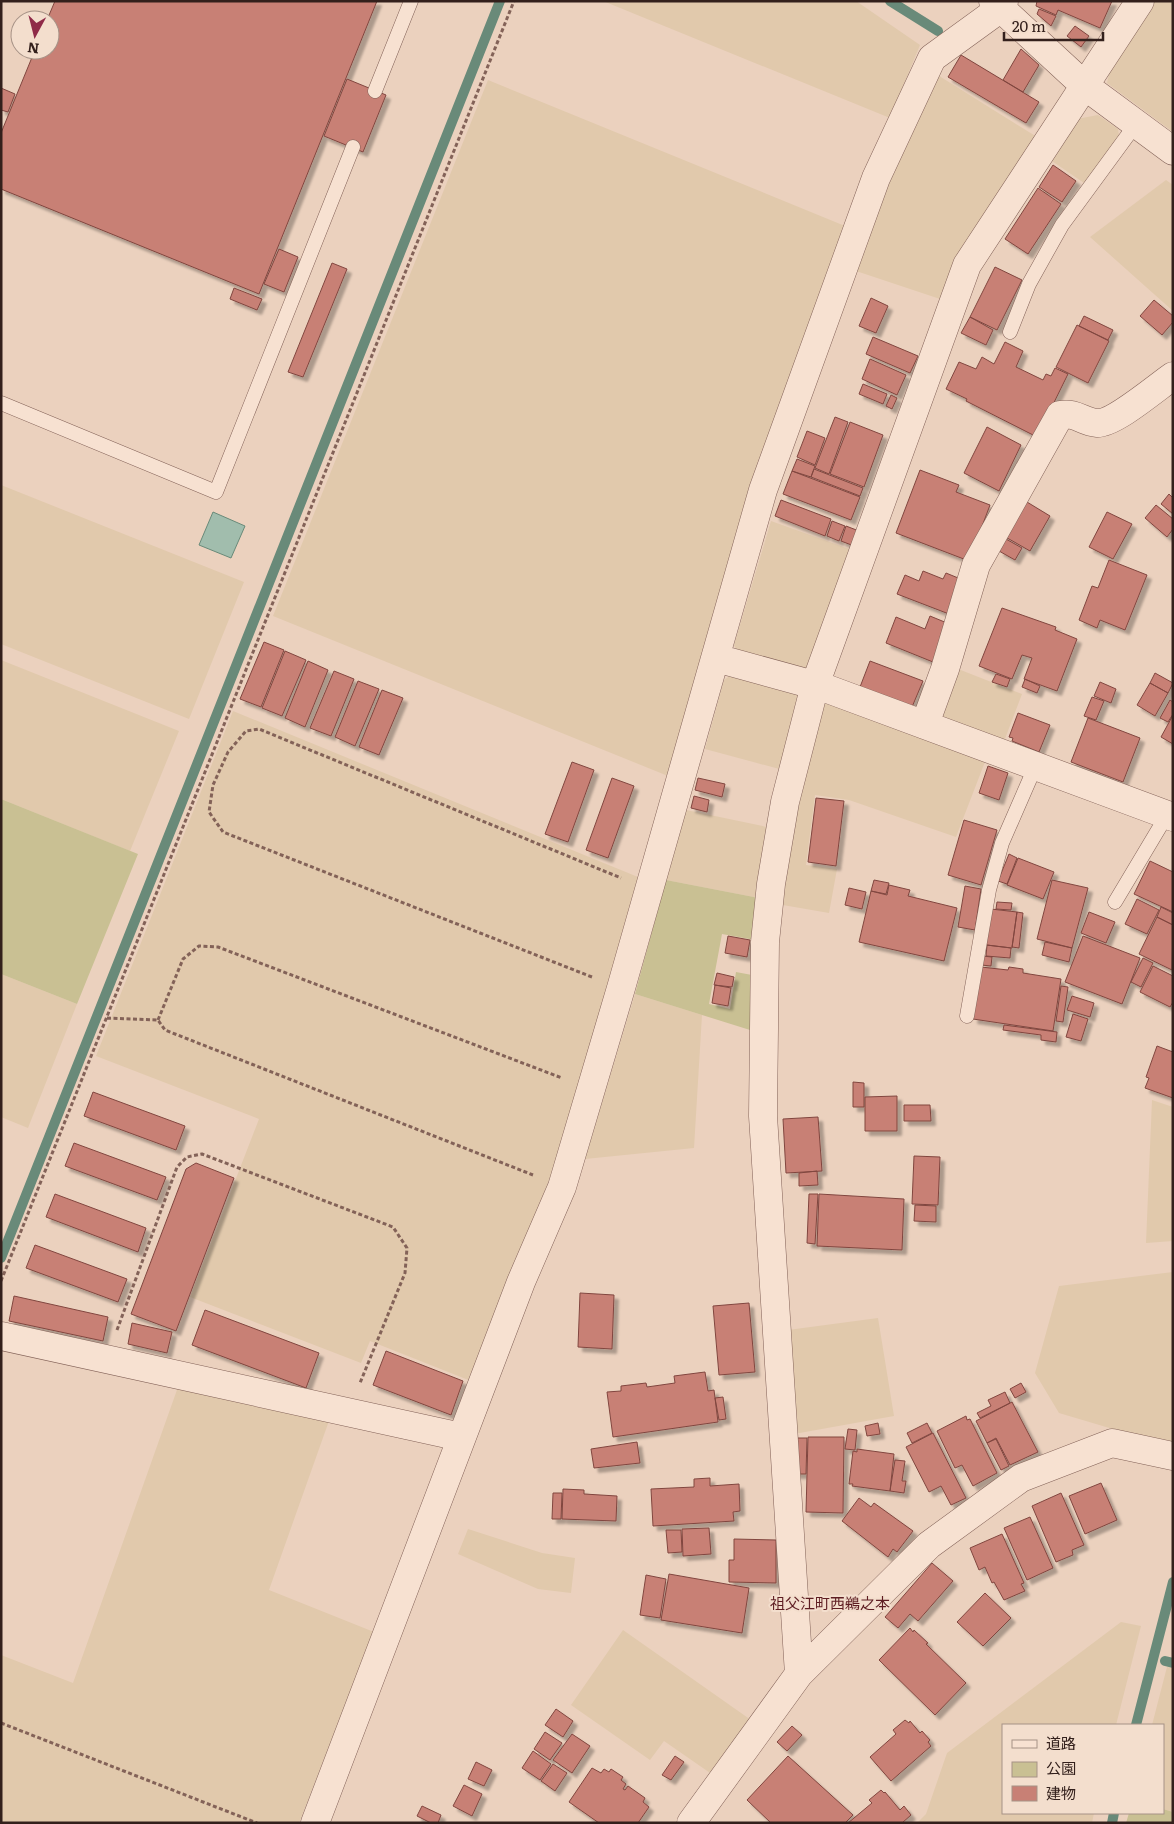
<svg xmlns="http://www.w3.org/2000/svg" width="1174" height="1824" font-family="Literata,'Noto Sans JP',serif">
<defs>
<filter id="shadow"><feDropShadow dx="4.5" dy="4.5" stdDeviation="1" flood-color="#0004"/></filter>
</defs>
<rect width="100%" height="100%" fill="#ebd1be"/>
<path fill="#e1c9ac" d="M603 1H856L920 45 890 118Z
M1155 1H1173V132L1107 83 1109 74Z
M936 74 1037 137 943 300 856 271 877 208Z
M488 80 845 226 668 776 273 616Z
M1098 115 1118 129 1119 136 1084 183 1049 159 1077 119Z
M1166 180 1173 185V311L1090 237Z
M1 485 244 582 189 719 1 644Z
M771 521 852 550 809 673 738 652 734 645Z
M1 660 179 731 130 851 1 799Z
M953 667 1022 694 1003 744 934 717Z
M731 675 799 695 783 770 705 749 724 680Z
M838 700 988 754 956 837 849 800 815 795 806 865 837 869 829 913 777 904 794 803 822 705Z
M233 711 638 877 560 1152 471 1381 370 1341 361 1363 190 1297 259 1119 96 1056Z
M686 810 772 828 759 898 666 880Z
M1 974 77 1004 28 1128 1 1117Z
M635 994 702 1015 694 1148 585 1159Z
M1152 1100 1173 1107V1241L1146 1243Z
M1173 1272V1444L1170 1446 1059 1413 1035 1373 1059 1286Z
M878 1318 894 1416 794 1434 788 1330Z
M178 1387 330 1418 269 1590 374 1632 299 1823H1V1655L73 1683Z
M468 1529 542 1553 575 1558 571 1593 538 1589 458 1554Z
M1121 1622 1141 1626 1116 1725H1003V1813H1094L1092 1823H917L926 1814 947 1753Z
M623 1630 751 1720 713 1775 664 1741 650 1760 571 1705Z
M1167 1667 1173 1668V1812L1163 1809V1725H1152Z"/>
<path fill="#c9c093" d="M1 799 138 854 77 1004 1 974Z
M666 880 759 898 755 940 722 934 709 1004 730 1009 736 972 752 975 750 1030 635 994Z
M1163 1809 1173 1812V1823H1126L1129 1813H1163Z"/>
<path fill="#a1bdad" stroke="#698a79" d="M213 512 245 526 231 558 199 545Z"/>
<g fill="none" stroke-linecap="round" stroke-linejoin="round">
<path stroke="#698a79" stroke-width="10" d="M890 1 938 31
M1 1258 500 1
M1165 1661 1173 1663
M1136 1725 1173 1582
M1112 1823 1114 1813"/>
</g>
<path fill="#c88075" stroke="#81463f" filter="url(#shadow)" d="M55 1H377L259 294 1 189V133L35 50H50V20H47Z
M1037 1H1112L1100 28 1058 10 1056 15 1036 6Z
M1039 9 1056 16 1051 26 1037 14Z
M1075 26 1089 36 1081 47 1067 36Z
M1021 49 1039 65 1023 92 1003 80Z
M961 55 1039 102 1026 123 948 77Z
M347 79 386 95 363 152 324 136Z
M1 88 15 94 8 112 1 110Z
M1053 165 1076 181 1062 202 1039 187Z
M1038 188 1061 204 1028 254 1005 239Z
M279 249 298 257 284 292 264 284Z
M332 263 347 269 303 377 288 372Z
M995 267 1022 280 997 330 970 317Z
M234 288 262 299 257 310 230 299Z
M871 298 888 306 876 333 859 326Z
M1154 300 1173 316V322L1162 335 1140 316Z
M1084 316 1113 330 1108 340 1079 326Z
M970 317 993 330 986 345 961 333Z
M1077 325 1109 341 1088 383 1056 367Z
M873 337 918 356 910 373 866 354Z
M1005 342 1023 351 1016 367 1043 380 1046 374 1051 376 1055 368 1068 374 1037 437 966 401 967 399 946 389 959 362 976 369 982 357 994 364Z
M870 359 906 375 897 395 862 379Z
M863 384 887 394 883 404 859 394Z
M891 395 897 398 892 409 886 406Z
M835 417 848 422 829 474 815 468Z
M850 422 883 435 864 487 830 474Z
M987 427 1021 445 999 491 964 473Z
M807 431 825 438 815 465 797 457Z
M797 459 815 466 811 477 792 471Z
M814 469 863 488 860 496 811 477Z
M920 470 959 485 956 492 990 505 969 561 896 533Z
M792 471 860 497 851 520 783 494Z
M1169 494 1173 498V514L1161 504Z
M1022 499 1050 516 1030 551 1002 535Z
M781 500 831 519 825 536 775 516Z
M1156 505 1173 519V529L1167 537 1145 518Z
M1107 512 1132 524 1113 559 1089 547Z
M832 521 845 526 839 541 827 536Z
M846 526 859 531 854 546 841 541Z
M1006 539 1022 548 1015 560 999 551Z
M1109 560 1147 575 1125 630 1100 620 1097 628 1079 620 1092 586 1098 588Z
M923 571 943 579 946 573 963 580 949 614 897 594 905 575 919 581Z
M1002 608 1056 627 1055 630 1077 639 1057 691 1024 679 1032 658 1022 655 1012 679 979 666Z
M930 616 947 623 933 662 886 643 896 617 925 629Z
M264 642 284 650 261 707 240 699Z
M285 651 306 660 282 716 262 708Z
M308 661 328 670 305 727 285 718Z
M870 661 923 681 912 707 860 687Z
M334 671 354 679 331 736 310 728Z
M1155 673 1173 683 1168 693 1150 683Z
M996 674 1010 679 1007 687 992 682Z
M1025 679 1040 686 1037 693 1022 687Z
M358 681 379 689 355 746 335 737Z
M1100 682 1116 689 1111 703 1094 696Z
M1150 683 1168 693 1155 716 1137 705Z
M382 690 403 698 379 755 359 747Z
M1092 697 1104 701 1096 720 1084 716Z
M1170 700 1173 702V714L1168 722 1160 718Z
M1018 713 1050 725 1039 752 1012 741 1013 738 1009 737Z
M1173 715V744L1161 737Z
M1088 718 1140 738 1123 782 1071 762Z
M572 762 594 770 568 842 545 834Z
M988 766 1008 773 999 800 979 793Z
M612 778 634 786 608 858 586 850Z
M698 778 725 784 722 797 695 790Z
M694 796 709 800 707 812 691 808Z
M816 798 844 801 836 866 808 862Z
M964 820 997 830 981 885 948 875Z
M1009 854 1017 858 1007 884 998 881Z
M1018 858 1054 872 1043 899 1007 885Z
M1150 861 1173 872V912L1134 894Z
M874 880 889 883 886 894 871 891Z
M1052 880 1088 888 1072 948 1037 939Z
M889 885 910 890 908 896 957 908 944 961 859 942 871 891 887 895Z
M965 886 981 889 975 930 958 927Z
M849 888 866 892 862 909 845 905Z
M1137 899 1159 910 1147 934 1125 924Z
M997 902 1012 903 1011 910 996 909Z
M1161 907 1173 913V925L1157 917Z
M991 909 1017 912 1012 948 986 945Z
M1017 912 1023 913 1019 948 1012 947Z
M1089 912 1115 922 1106 943 1081 933Z
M1157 917 1173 925 1172 970 1139 954Z
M728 936 750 940 747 957 725 953Z
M1083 936 1140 958 1122 1004 1065 982Z
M1045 942 1072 948 1069 962 1042 955Z
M987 945 1011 948 1010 958 986 956Z
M982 956 992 957 991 966 981 965Z
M1143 958 1153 963 1141 987 1131 982Z
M1153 966 1173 976V1002L1170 1007 1140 992Z
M981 967 1008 970 1009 967 1023 969V973L1061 979 1053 1031 973 1019Z
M717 973 734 977 732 987 714 985Z
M715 985 731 988 728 1006 712 1003Z
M1061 986 1068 987 1063 1022 1056 1021Z
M1072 996 1094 1003 1090 1017 1067 1010Z
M1073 1014 1088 1019 1081 1041 1066 1037Z
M1004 1025 1057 1032 1056 1042 1041 1040V1035L1003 1030Z
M1157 1046 1173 1052V1098L1145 1088 1149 1078 1146 1077Z
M853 1082 864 1083V1107H853Z
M93 1092 185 1126 176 1150 84 1116Z
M897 1096V1131H865V1097Z
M904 1105H930L931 1121H904Z
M818 1117 822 1171 786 1173 783 1119Z
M74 1143 166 1177 157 1200 65 1166Z
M914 1156 940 1157 938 1205 912 1204Z
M196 1163 234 1178 176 1331 131 1314 186 1169Z
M817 1171 818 1185 799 1186V1173Z
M55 1194 146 1228 138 1252 46 1217Z
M809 1194H818L815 1244 807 1243Z
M819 1194 904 1199 902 1250 817 1246Z
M915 1205 936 1206V1222L914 1221Z
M35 1245 127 1279 118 1302 26 1268Z
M580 1293 614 1295 612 1349 578 1347Z
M14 1296 108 1317 103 1341 9 1321Z
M749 1303 755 1372 719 1375 713 1306Z
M205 1310 319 1353 306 1388 192 1345Z
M132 1323 172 1332 167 1353 128 1344Z
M386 1351 463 1381 451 1415 373 1385Z
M705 1372 708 1391 714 1390 718 1422 613 1437 607 1392 621 1391V1386L646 1383 647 1387 675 1383 674 1376Z
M1021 1383 1026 1392 1015 1398 1010 1389Z
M1005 1392 1010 1403 980 1418 977 1413 991 1406 988 1400Z
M723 1397 726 1419 719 1420 715 1398Z
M1012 1402 1038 1452 1010 1465 996 1438 987 1443 976 1421Z
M966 1416 967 1420 970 1419 997 1473 973 1486 962 1465 955 1468 937 1431Z
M878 1423 880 1434 867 1436 865 1426Z
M927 1423 932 1433 912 1443 907 1433Z
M848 1429 857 1430 855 1450 845 1449Z
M933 1433 966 1498 951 1505 941 1486 929 1492 906 1447Z
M808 1437H844L843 1513 806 1512Z
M794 1438H807L806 1474H794Z
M996 1439 1009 1466 1001 1470 987 1443Z
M637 1442 640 1463 594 1468 591 1449Z
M857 1449 894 1454 890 1491 852 1486 853 1484H849L853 1451 857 1452Z
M895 1460 905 1461 902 1481H906L904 1493 890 1491Z
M710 1478V1486L739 1484 740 1511 733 1512 734 1521 653 1526 651 1489 694 1487V1479Z
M1101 1483 1117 1520 1085 1534 1069 1496Z
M563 1489 584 1490V1494L617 1496 616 1521 562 1519Z
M553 1493H562L561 1519H552Z
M1061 1493 1084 1545 1072 1550 1073 1555 1056 1562 1032 1506Z
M859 1498 871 1507 874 1503 913 1531 897 1552 893 1549 888 1557 842 1521Z
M1030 1517 1053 1568 1027 1580 1004 1528Z
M709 1528 711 1554 683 1556 682 1529Z
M666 1530H681L682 1552 668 1553Z
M1002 1534 1024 1583 1021 1584 1025 1591 1004 1600 994 1582 992 1583 985 1567 979 1570 970 1548Z
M734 1539 776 1540V1583L729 1582V1560H734Z
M932 1563 953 1581 918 1621 910 1614 898 1628 885 1617Z
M669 1574 749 1588 742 1633 661 1620Z
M646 1575 666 1579 660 1618 640 1615Z
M985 1593 1011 1618 983 1646 957 1622Z
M910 1628 913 1632 914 1630 928 1643 926 1644 966 1683 935 1715 879 1660Z
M556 1709 573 1721 563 1737 545 1725Z
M905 1720 909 1723 910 1721 920 1733 922 1731 930 1740 928 1742 931 1746 891 1781 870 1757 896 1734 893 1730Z
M792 1726 802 1735 787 1751 777 1742Z
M545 1732 562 1743 550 1760 534 1749Z
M572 1734 590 1746 572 1773 553 1760Z
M533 1751 551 1764 540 1780 522 1768Z
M675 1756 684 1762 671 1780 662 1775Z
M788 1756 853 1815 845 1823H771L747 1800Z
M476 1762 492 1770 484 1786 468 1779Z
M553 1764 567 1773 555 1791 541 1781Z
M592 1768 601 1773 604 1769 609 1772 611 1769 623 1777 621 1780 626 1784 623 1789 625 1790 628 1786 645 1798 643 1802 649 1807 638 1823H599L569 1802Z
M464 1785 482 1794 472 1816 453 1806Z
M881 1790 884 1793 885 1792 900 1810 904 1806 911 1815 902 1823H848L872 1803 869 1800Z
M422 1806 441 1815 438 1823H431L417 1816Z"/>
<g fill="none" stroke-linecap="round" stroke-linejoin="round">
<defs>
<path id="service" d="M375 91 411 1
M1010 332 1029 284 1062 225 1136 124
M1 403 216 492 353 147
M1115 902 1167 815
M967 1016 989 890 1002 843 1036 765"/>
<path id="minor" d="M993 1 1085 86 1173 151
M716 658 825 688 1173 817
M925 724 945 669 976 565 1060 415C1077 412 1082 422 1097 423 1114 424 1157 387 1173 376
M1 1336 461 1437
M799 1674 763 1116 765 942 771 884 785 802 815 685 967 265 1140 1
M315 1823 521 1282 562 1187 621 988 763 490 876 178 932 58 1001 8 1004 1
M691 1823 799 1674 929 1545 1021 1478 1112 1443 1173 1456"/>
</defs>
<use href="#service" stroke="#836258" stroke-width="15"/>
<use href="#minor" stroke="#836258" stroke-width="29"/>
<path stroke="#836258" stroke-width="3" stroke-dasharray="4 2.5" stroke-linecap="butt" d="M592 977 223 832 209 812 213 785 228 752 246 731 259 729 621 878
M107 1018 158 1020 165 1030 533 1175
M158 1020 183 959 199 946 218 947 562 1078
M1 1281 514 1
M117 1330 177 1167 187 1157 202 1154 393 1227 407 1248 405 1273 360 1383
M1 1723 257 1823"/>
<use href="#service" stroke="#f7e1d1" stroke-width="14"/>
<use href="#minor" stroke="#f7e1d1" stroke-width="28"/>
</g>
<g text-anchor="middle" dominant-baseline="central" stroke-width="4" stroke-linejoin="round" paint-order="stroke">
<g font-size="15" fill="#5e1d22" stroke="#f3decd">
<text x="830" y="1602">祖父江町西鵜之本</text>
</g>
</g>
<rect width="1174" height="1824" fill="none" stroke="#33201c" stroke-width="5"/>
<rect x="1002" y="1724" width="162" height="90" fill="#f3decd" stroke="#a69286"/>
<rect x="1012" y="1740" width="25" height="8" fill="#f7e1d1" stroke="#a69286"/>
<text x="1046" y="1749" font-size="15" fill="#33201c">道路</text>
<rect x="1012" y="1762" width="25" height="15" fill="#c9c093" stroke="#a69286"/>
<text x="1046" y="1774" font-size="15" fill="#33201c">公園</text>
<rect x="1012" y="1786" width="25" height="15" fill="#c88075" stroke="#a69286"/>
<text x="1046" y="1799" font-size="15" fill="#33201c">建物</text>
<g transform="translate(35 35) rotate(187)"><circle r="24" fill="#f3decd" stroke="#a69286"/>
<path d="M0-4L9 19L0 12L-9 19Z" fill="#8f2a48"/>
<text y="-8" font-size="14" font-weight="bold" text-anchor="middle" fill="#33201c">N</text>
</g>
<path d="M1004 32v8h99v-8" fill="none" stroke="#33201c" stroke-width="2.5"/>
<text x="1012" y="32" font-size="15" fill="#33201c" stroke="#f3decd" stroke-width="4" paint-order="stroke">20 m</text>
</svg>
